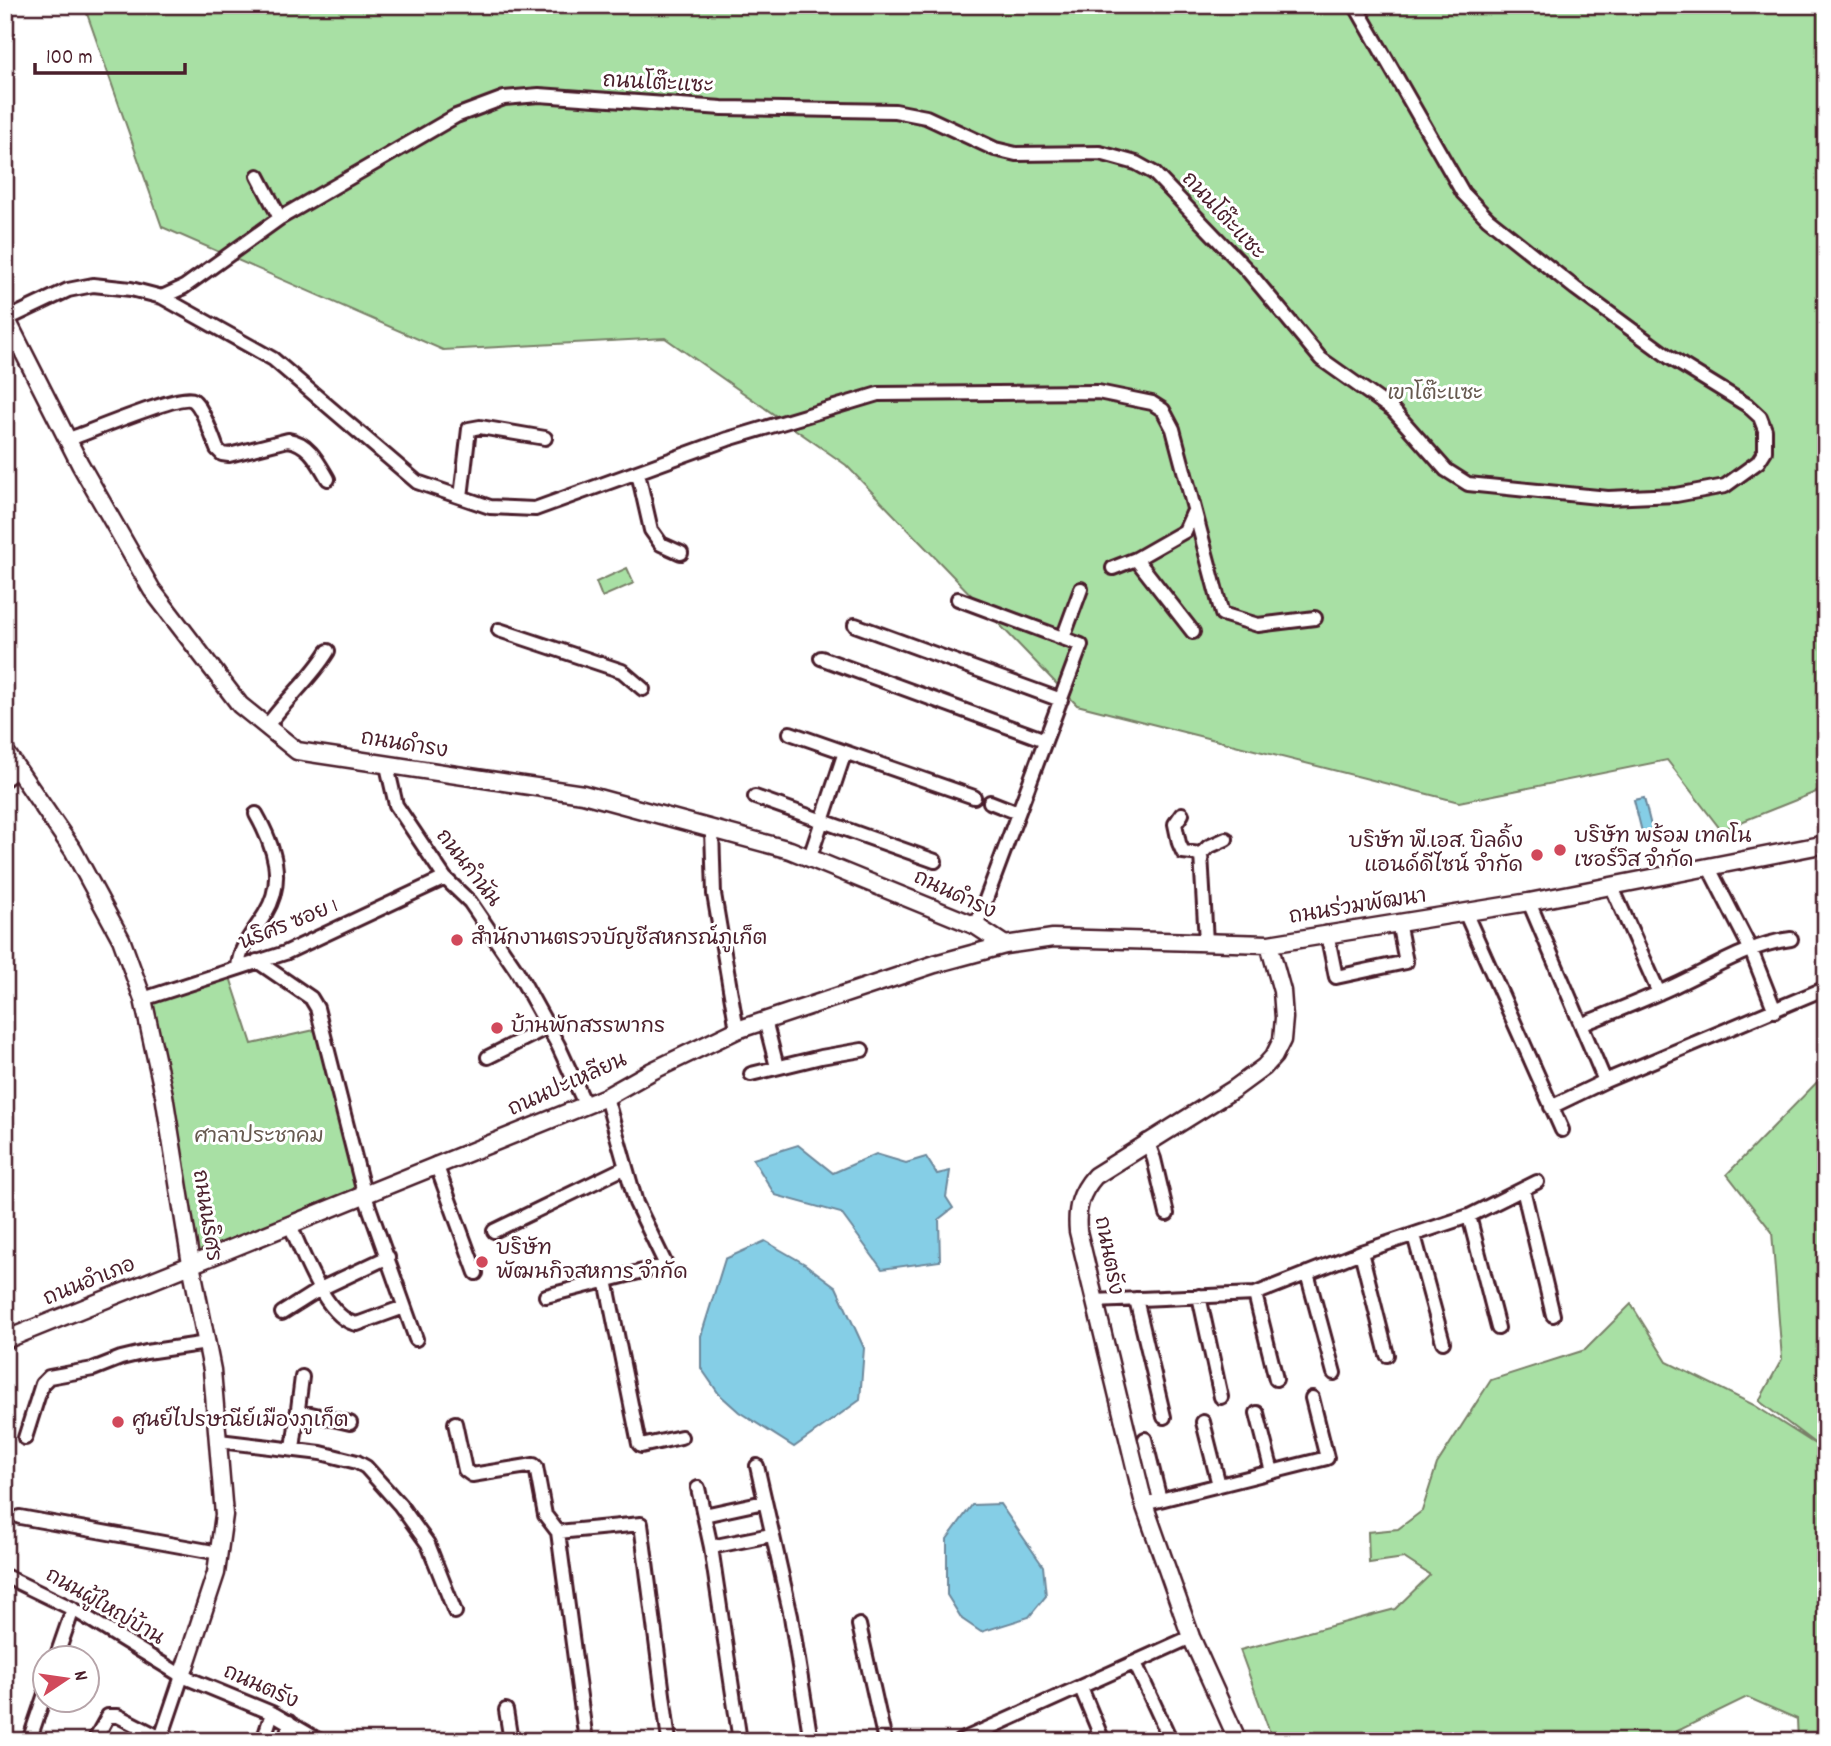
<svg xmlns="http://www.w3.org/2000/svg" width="1831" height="1746" font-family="Dekko,'Playpen Sans Thai',sans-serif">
<rect width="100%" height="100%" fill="#fff"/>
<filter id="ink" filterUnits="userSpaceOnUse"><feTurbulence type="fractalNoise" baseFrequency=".0143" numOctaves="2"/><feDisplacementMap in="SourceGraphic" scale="14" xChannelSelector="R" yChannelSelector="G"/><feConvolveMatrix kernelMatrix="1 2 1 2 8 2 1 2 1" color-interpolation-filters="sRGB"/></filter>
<g filter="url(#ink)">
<path fill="#a8e0a4" stroke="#798068" stroke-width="2" d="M84 5H1826V788L1721 830 1667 760 1459 802 1077 705 846 465 665 338 443 350 162 227Z
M627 568 634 583 602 597 596 582Z
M229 974 252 1044 319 1029 357 1189 195 1255 151 1001Z
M1826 1073V1741H1798L1797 1719 1747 1697 1657 1741H1273L1240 1650 1395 1609 1430 1575 1404 1558 1369 1563 1368 1532 1398 1529 1422 1511 1437 1464 1491 1380 1585 1350 1631 1304 1667 1362 1754 1405 1821 1448 1759 1401 1782 1359 1772 1232 1727 1174Z"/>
<path fill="#85cee6" stroke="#6d889b" stroke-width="2" d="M1644 798 1654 838 1644 840 1634 800Z
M798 1145 833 1173 876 1154 906 1163 926 1157 937 1174 950 1171 946 1197 953 1208 939 1219 940 1261 882 1269 841 1213 775 1195 753 1159Z
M765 1241 805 1264 836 1287 864 1348 860 1400 794 1447 739 1412 719 1394 701 1368V1336L725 1259Z
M1000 1504 1043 1566 1046 1596 1029 1617 981 1632 962 1619 947 1595V1539L972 1505Z"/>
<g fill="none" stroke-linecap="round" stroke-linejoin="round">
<defs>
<path id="minor" d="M258 176 280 218
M162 297 184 287 280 218 456 116 504 98 539 95 722 108 895 111 926 117 995 149 1016 154 1100 153 1136 163 1154 173 1248 271 1321 359 1393 410 1446 470 1468 484 1608 498 1676 495 1725 486 1758 462 1765 451V430L1760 417 1747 405 1669 357 1575 288 1488 219 1463 193 1355 5
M7 319 68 290 93 285 131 289 162 297 273 359 417 482 490 507 535 509 728 439 878 394 1098 392 1152 403 1163 410 1173 429 1222 614 1258 625 1315 618
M69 439C87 433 181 393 193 400 202 406 213 438 217 449L222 454 229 455 288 440C309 443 318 462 328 479
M638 473 651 530 661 544 681 553
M461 497 469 429 480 427 545 438
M1136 559 1193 632
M1113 568 1136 559 1185 531 1193 513
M958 599 1081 645 976 926
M855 625 1061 700
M499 630 622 671 643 689
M1063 638 1081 589
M821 658 1045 740
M267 726C286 699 311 679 328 651
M790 733 974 797
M387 766 396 805 445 878 470 902 517 971 558 1045 585 1104
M5 779 18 770
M755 797 935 861
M990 802 1018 813
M1182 814 1175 824 1179 843 1183 852 1201 854 1206 942
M712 829 714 894 737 1030
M1201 854 1208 847 1226 839
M810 857 845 752
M1708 866 1751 950 1775 1011
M1611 885 1659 993
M1529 902 1605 1081
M1465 912 1562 1130
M1327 933 1336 977 1406 962 1398 922
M257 961 311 998 317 1008 364 1193 416 1339
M238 967C240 945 254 932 265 914 286 880 274 846 256 814
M143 999 285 953 445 878
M765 1020 777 1067
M1583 1024C1613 1012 1644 1000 1674 986 1711 969 1750 944 1791 939
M488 1057 548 1027
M751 1074 821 1057 862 1050
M1551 1107 1605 1081 1826 988
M1147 1141 1154 1159 1167 1214
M436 1164 476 1273
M1523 1189 1553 1315
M1469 1216 1498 1328
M290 1225C302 1251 326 1320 357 1324L404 1307
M494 1231 624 1168
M1414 1235 1443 1342
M1361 1252 1387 1355
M1307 1273 1334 1373
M606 1280 639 1444 641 1446 681 1437
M1255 1294 1276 1379
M546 1296 666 1265 636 1203 606 1097
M1199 1296 1221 1397
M1136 1299 1164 1417
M1094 1301 1255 1294 1361 1252 1469 1216 1537 1182
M282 1313 320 1289 388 1257
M298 1411 350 1423
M1257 1413 1272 1472
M1203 1422 1219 1485
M455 1423 465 1470 472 1475 534 1465 536 1467 545 1515 558 1532 586 1741
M25 1438 42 1384 49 1377 93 1369 121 1358 146 1352 207 1343
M1145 1439 1160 1500
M219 1441 321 1453 357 1462 366 1467 400 1505 428 1544 455 1612
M293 1449 302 1377
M757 1466 791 1616 811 1741
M698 1488 711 1547 740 1741
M1144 1504 1327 1458 1312 1398
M704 1515 764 1502
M20 1517 219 1553
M558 1532 641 1524 669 1741
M711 1547 771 1535
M5 1576 73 1609 182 1676 272 1713 320 1741
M859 1625 885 1741
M56 1658 73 1609
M1135 1663 1171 1741
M1081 1688 1103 1741
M506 1710 511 1741
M29 1741 46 1691
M94 1741 108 1716H118L161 1738
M160 1741 182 1676
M263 1741 272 1713
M286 1741 289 1722
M960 1741 1191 1637"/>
<path id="tertiary" d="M5 316 80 464 152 590 240 705 297 751 583 794 790 850 976 926 1005 945
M5 751 73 850 121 939 143 999 164 1095 191 1264 212 1370 224 1515 216 1573 182 1676
M5 1340 606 1097 652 1071 737 1030 935 964 1005 945 1053 938 1269 944 1529 902 1826 844
M1238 1741 1191 1637 1144 1504 1078 1231C1076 1208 1080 1193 1095 1176L1234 1089 1264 1067 1274 1056 1282 1040 1284 1018 1282 991 1269 944"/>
</defs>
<use href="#minor" stroke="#4a1f2b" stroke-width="18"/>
<use href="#tertiary" stroke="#4a1f2b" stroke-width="21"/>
<use href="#minor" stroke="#fff" stroke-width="12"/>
<use href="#tertiary" stroke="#fff" stroke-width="16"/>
</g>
</g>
<g fill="#d1495b" stroke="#fff" stroke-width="2.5">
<circle cx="1560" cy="850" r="7"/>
<circle cx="1537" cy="855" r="7"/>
<circle cx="457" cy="940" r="7"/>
<circle cx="497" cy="1028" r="7"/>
<circle cx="482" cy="1262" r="7"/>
<circle cx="118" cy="1422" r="7"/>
</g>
<g text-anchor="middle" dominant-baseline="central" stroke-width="6" stroke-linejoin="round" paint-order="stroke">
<g font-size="21" fill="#4a1f2b" stroke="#fff">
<text transform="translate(658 85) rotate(3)">ถนนโต๊ะแซะ</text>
<text transform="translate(1222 217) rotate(47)">ถนนโต๊ะแซะ</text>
<text transform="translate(404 746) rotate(9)">ถนนดำรง</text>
<text transform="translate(467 869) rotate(52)">ถนนกำนัน</text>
<text transform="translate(954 896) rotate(25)">ถนนดำรง</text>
<text transform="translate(1358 908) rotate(-9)">ถนนร่วมพัฒนา</text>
<text transform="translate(289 926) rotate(-22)">นริศร ซอย 1</text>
<text transform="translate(568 1086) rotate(-24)">ถนนปะเหลียน</text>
<text transform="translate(205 1216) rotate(81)">ถนนนริศร</text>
<text transform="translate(1107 1256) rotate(79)">ถนนตรัง</text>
<text transform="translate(90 1283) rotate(-22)">ถนนอำเภอ</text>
<text transform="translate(104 1608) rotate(30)">ถนนผู้ใหญ่บ้าน</text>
<text transform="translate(260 1688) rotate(24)">ถนนตรัง</text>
</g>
<g font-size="21" fill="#66594f" stroke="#fff">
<text x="1435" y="395">เขาโต๊ะแซะ</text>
<text x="259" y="1138">ศาลาประชาคม</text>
</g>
<g font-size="21" fill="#4a1f2b" stroke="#fff" text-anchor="start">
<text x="1574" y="838">บริษัท พร้อม เทคโน<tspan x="1574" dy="24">เซอร์วิส จำกัด</tspan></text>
<text x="1523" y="843" text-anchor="end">บริษัท พี.เอส. บิลดิ้ง<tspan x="1523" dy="24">แอนด์ดีไซน์ จำกัด</tspan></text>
<text x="471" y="940">สำนักงานตรวจบัญชีสหกรณ์ภูเก็ต</text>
<text x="511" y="1028">บ้านพักสรรพากร</text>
<text x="496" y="1250">บริษัท<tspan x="496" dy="24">พัฒนกิจสหการ จำกัด</tspan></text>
<text x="132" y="1422">ศูนย์ไปรษณีย์เมืองภูเก็ต</text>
</g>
</g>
<rect width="1831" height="1746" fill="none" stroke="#fff" stroke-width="28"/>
<rect x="14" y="14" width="1803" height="1718" fill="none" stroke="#4a1f2b" stroke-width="2.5" filter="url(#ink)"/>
<g transform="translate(66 1679) rotate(77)"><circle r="33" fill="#ffffff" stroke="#b7a5aa" stroke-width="2"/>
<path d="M0-5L12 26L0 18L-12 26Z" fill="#d1495b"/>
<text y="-10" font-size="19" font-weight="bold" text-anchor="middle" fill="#4a1f2b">N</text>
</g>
<path d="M35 63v10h150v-10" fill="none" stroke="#4a1f2b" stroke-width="3.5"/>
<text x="46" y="63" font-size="21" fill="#4a1f2b" stroke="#ffffff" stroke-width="5" paint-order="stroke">100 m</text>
</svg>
